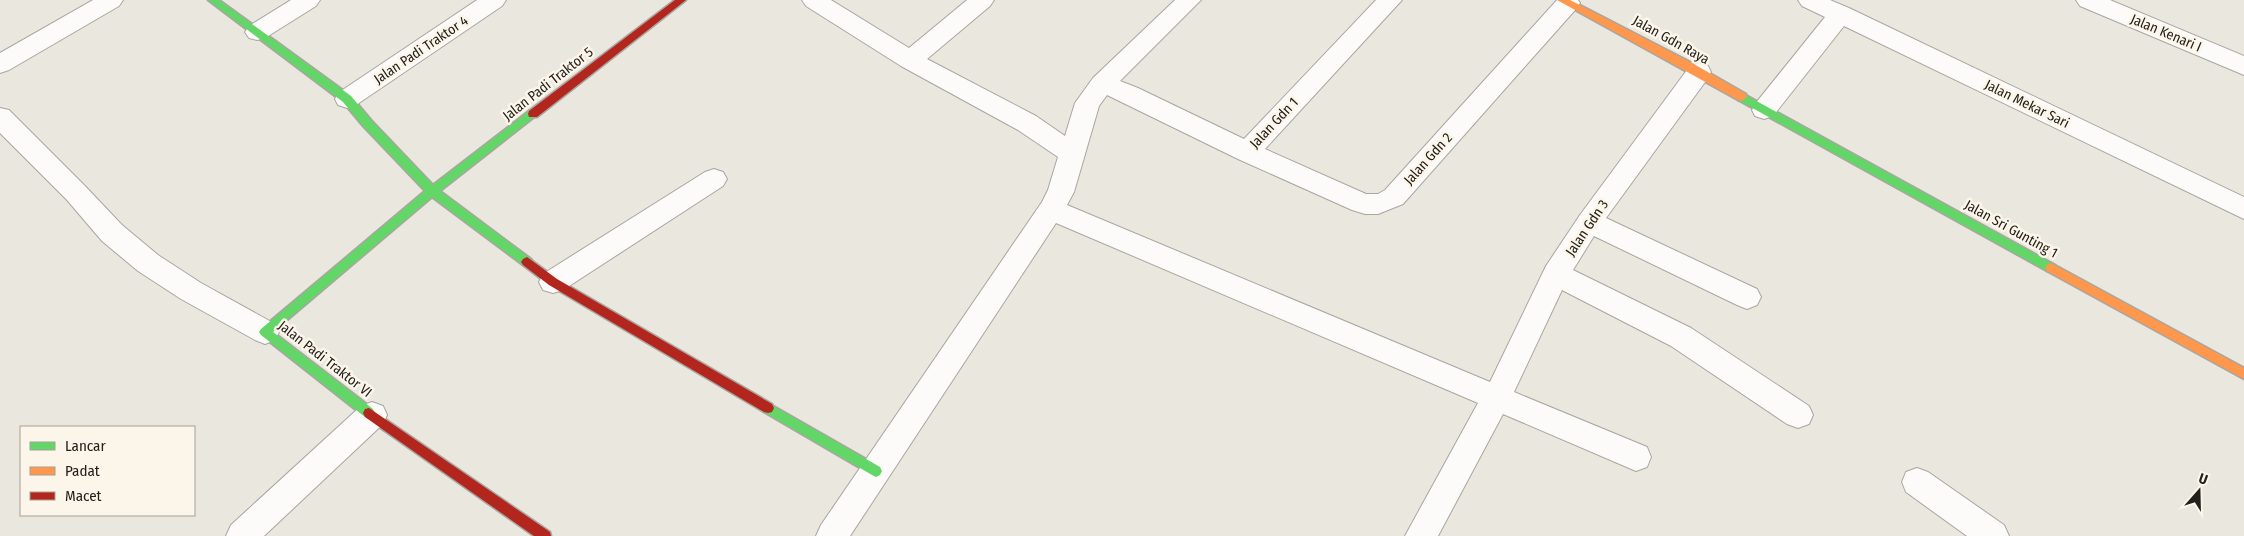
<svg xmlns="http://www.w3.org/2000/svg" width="2244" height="536" font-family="'Fira Sans Condensed',sans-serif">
<rect width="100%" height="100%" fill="#eae7df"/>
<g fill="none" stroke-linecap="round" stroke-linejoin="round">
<defs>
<path id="street" d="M93 0H123L119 6 9 70 0 73V53Z
M291 0H320L316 6 265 38 257 40 249 38 245 32 249 26Z
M477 0H506L502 6 356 105 347 108 338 105 335 99 338 93Z
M802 0H831L909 48 967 0H994L990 6 927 59 1036 116 1065 136 1075 103 1093 78 1175 0H1201L1120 81 1138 88 1244 139 1376 0H1402L1265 149 1366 194H1378L1385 190 1557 0H1578L1580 3 1576 9 1403 204 1378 214H1365L1352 210 1238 159 1107 95 1099 106 1074 192 1067 205 1490 382 1546 266 1580 215 1690 66 1699 63 1708 66 1711 72 1708 78 1606 218 1757 289 1761 297 1757 305 1747 309 1737 305 1594 236 1573 270 1691 328 1809 406 1813 415 1809 424 1798 428 1787 424 1671 346 1562 290 1514 392 1647 447 1651 457 1647 467 1636 471 1503 414 1438 536H1405L1478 403 1056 223 850 536H816L821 525 1042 202 1048 190 1058 157 1018 130 901 66 806 6Z
M1798 0H1830L1849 8 2244 197V219L1844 26 1773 116 1764 119 1755 116 1752 110 1755 104 1825 17 1802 6Z
M2076 0H2110L2244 56V75L2080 6Z
M0 108 9 110 85 186 122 225 158 255 201 283 275 324 279 332 275 340 265 344 255 340 181 299 138 271 102 241 67 200 0 133Z
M714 169 723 172 727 179 723 186 563 290 553 293 543 290 539 282 543 274 705 172Z
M372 402 383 406 387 415 383 424 264 536H226L231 525 361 406Z
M1917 468 1928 472 2004 525 2009 536H1967L1906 492 1902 482 1906 472Z"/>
<path id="fast" d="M208 0H219L351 96 371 120 433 185 529 111H537L538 114 440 191 531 259 533 262 531 265H523L432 197 273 332 373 409 375 413 373 417 369 418 365 417 261 335 259 332 261 329 425 191 363 126 343 102Z
M1742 93 2055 265 2057 268 2055 271H2047L1738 100 1737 97Z
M768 403 880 467 882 471 880 475 876 477 872 475 764 412 762 408 764 404Z"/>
<path id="slow" d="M1557 0H1570L1692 63 1746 94 1747 97 1742 101 1738 100Z
M2051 263 2244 368V379L2047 271 2045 268 2047 265Z"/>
<path id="jam" d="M675 0H686L537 117H529L528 114 529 111Z
M527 257 557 279 772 404 774 408 772 412 768 413 764 412 549 285 523 265 521 262 523 259Z
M369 408 550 532 551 536H534L365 417 363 413 365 409Z"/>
</defs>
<use href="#street" stroke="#a8a6a0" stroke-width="2"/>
<use href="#fast" stroke="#a8a6a0" stroke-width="3"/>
<use href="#slow" stroke="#a8a6a0" stroke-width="3"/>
<use href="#jam" stroke="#a8a6a0" stroke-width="3"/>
<use href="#street" fill="#fcfbfa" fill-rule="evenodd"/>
<use href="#fast" fill="#63d668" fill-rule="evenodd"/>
<use href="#slow" fill="#ff974d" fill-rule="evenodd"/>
<use href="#jam" fill="#b3261e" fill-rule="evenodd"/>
</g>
<g text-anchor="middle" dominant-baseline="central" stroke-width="5" stroke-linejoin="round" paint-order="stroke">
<g font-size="14" fill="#23201c" stroke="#fcf5e9">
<text transform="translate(2166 33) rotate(23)">Jalan Kenari I</text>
<text transform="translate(1671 40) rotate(29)">Jalan Gdn Raya</text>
<text transform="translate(421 50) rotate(-34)">Jalan Padi Traktor 4</text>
<text transform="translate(548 84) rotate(-38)">Jalan Padi Traktor 5</text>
<text transform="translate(2027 104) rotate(26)">Jalan Mekar Sari</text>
<text transform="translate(1274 123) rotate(-47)">Jalan Gdn 1</text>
<text transform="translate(1428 159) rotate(-48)">Jalan Gdn 2</text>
<text transform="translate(1587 228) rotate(-56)">Jalan Gdn 3</text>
<text transform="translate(2011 229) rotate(29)">Jalan Sri Gunting 1</text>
<text transform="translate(325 359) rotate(38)">Jalan Padi Traktor VI</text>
</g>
</g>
<rect x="20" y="426" width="175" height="90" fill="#fcf5e9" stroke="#a5a097"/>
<rect x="30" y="442" width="25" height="8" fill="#63d668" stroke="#a5a097"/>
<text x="65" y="451" font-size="15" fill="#23201c">Lancar</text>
<rect x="30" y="467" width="25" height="8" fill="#ff974d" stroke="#a5a097"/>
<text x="65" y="476" font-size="15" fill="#23201c">Padat</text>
<rect x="30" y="492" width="25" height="8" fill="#b3261e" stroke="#a5a097"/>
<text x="65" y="501" font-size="15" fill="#23201c">Macet</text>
<g transform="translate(2199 491) rotate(20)" stroke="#fcf5e9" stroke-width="4" paint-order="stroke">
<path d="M0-4L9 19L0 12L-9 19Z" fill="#23201c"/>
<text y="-8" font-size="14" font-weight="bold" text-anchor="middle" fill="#23201c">U</text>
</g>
</svg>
